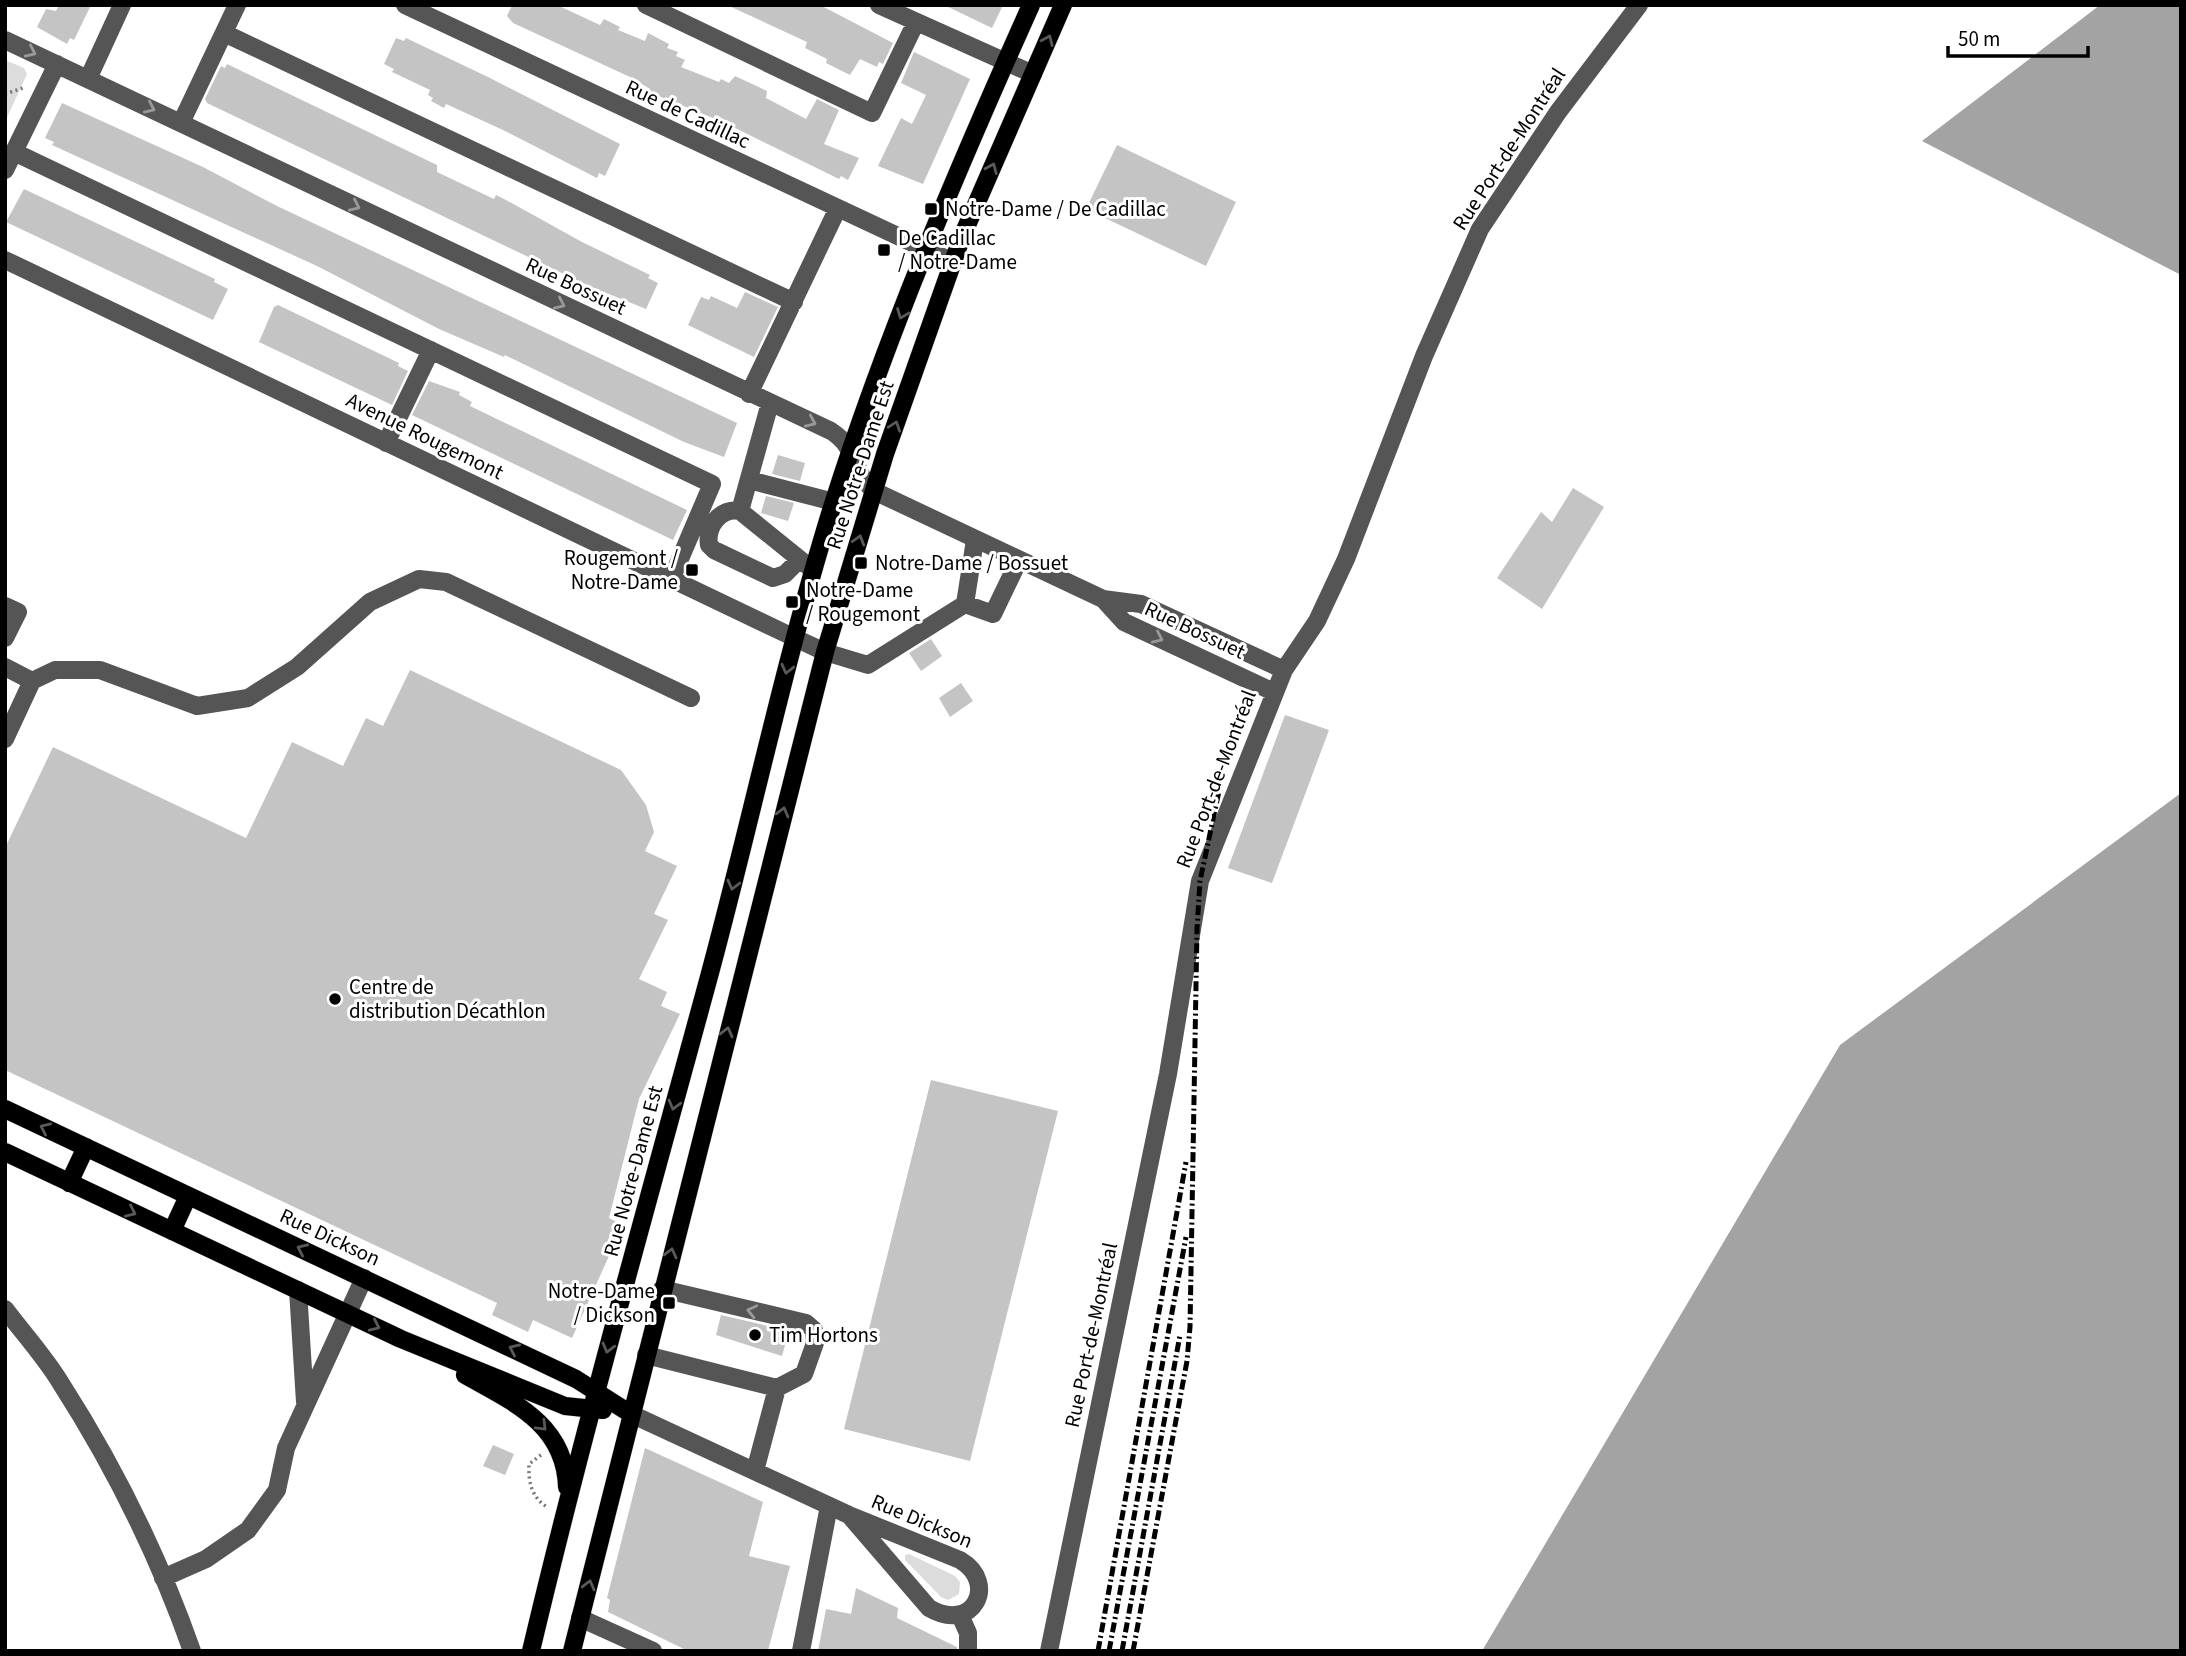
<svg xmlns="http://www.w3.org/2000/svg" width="2186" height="1656" font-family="'Source Sans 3',sans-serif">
<rect width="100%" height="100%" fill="#fff"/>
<path fill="#dcdcdc" d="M5 60 24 68 27 74 5 122Z
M909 1554 955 1576 960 1582 959 1594 948 1600 941 1597 905 1560V1555Z"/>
<path fill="#a3a3a3" d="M2100 5H2181V275L1922 141Z
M2181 793V1651H1482L1840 1045Z"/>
<path fill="#c4c4c4" d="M59 5H91L74 40 70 38 67 44 37 27 46 9 56 11Z
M512 5H557L600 25 604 19 620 27 618 30 645 41 648 33 669 44 667 48 678 52 676 56 685 60 681 67 719 82 721 79 729 83 735 76 767 91 766 98 806 119 817 99 839 110 824 144 859 158 848 180 841 176 839 179 725 123 649 92 650 89 630 77 513 23 507 16Z
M727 5H820L893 43 883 64 879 62 877 67 860 59 850 75 826 63 827 59 805 48 807 42Z
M944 5H1003L992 28Z
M396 38 404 41 406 38 488 77 620 144 605 176 599 173 597 178 503 130 446 104 444 108 431 101 433 98 428 95 430 90 392 72 394 69 384 64Z
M914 52 970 79 923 184 878 166 901 118 912 124 926 95 901 83Z
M227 64 437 165V172L494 199 496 195 506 200 582 242 650 275 648 278 658 283 646 309 589 286 207 103 205 99 221 66 225 68Z
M62 103 203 167 277 206 737 423 724 457 684 442 505 355 504 357 439 329 317 266 52 145 54 142 45 138Z
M1117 145 1236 202 1206 266 1086 209Z
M24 189 215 279 214 282 228 289 213 320 6 222Z
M745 292 778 307 754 357 688 325 701 297 709 300 711 296 737 308Z
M278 305 399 363 398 366 408 371 392 405 259 342 274 307Z
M429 381 460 392 459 395 472 402 470 406 687 510 673 540 412 415Z
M778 455 805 463 800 481 772 474Z
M1573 488 1604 507 1542 609 1497 578 1541 512 1552 522Z
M766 496 794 503 788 521 761 513Z
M931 639 942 656 921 671 909 653Z
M410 670 621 770 646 805 654 832 645 851 677 866 654 914 668 920 639 979 667 992 661 1006 680 1014 639 1099 609 1218 623 1225 572 1338 533 1320 528 1332 492 1315 497 1303 5 1070V848L53 747 246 838 292 742 343 766 366 718 383 726Z
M961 683 973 701 950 717 939 698Z
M1285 715 1329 730 1272 883 1228 868Z
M931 1080 1058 1111 970 1461 844 1429Z
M721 1315 789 1331 782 1356 716 1335Z
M493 1445 514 1454 505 1475 483 1466Z
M645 1448 763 1502 749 1556 790 1566 768 1651H688L608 1612 610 1600 607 1598Z
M856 1588 898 1608 897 1618 957 1647V1651H818L826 1609 851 1614Z"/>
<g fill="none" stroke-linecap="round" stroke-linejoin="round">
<defs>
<path id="major" d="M5 1109 576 1379 631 1414
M5 1152 401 1339 565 1406 603 1410
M69 1183 86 1147
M172 1231 188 1196
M465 1375C513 1402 565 1424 567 1487
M531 1651C585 1423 649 1198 710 973 752 817 785 658 833 504 887 334 958 168 1031 5
M572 1651 825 652 885 454 961 239 1063 5"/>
</defs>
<use href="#major" stroke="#dbdbdb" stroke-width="19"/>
<path stroke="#777" stroke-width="3.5" stroke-dasharray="2 3.5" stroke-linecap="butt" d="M5 94 23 88
M541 1455 529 1464C528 1482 532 1498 547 1507"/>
<path stroke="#555" stroke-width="18" d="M405 5 953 262
M646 5 872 113 916 22
M879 5 1033 74
M224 33 794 302
M5 40 831 431C858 448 852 472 874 491L1103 599 1141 604 1284 670
M88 79 122 5
M181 123 237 5
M14 152 712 484 671 580
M5 170 57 64
M5 260 795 638 825 652 868 665 965 604 975 540
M749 394 837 210
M770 403 740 511 813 570
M386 443 431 350
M749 480 834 502
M740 511C721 507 706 526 709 545L714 550 773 578 785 574 799 560
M1103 599 1124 622 1274 692
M965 604 993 614 1019 560
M5 606 18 612 5 638
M5 667 32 681
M5 739 32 681 55 670H100L197 706 248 698 297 667 370 602 419 579 446 582 691 698
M298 1290 305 1402
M5 1309C23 1333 44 1356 60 1382 114 1466 159 1557 192 1651
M646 1355 777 1388 804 1374 815 1343 814 1330 806 1323 662 1289
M631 1414 849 1515 960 1560C999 1583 973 1634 929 1608L849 1515
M755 1471 777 1388
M163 1578 206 1559 248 1530 277 1490 286 1448 364 1278
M960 1615 968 1633V1651
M580 1618 653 1651
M801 1651 829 1506
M1049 1651 1168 1074 1200 881 1284 670 1317 621 1346 559 1424 356 1480 229 1558 112 1639 5"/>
<use href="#major" stroke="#000" stroke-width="18"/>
<path stroke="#000" stroke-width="5" stroke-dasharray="10 3.5 2 3.5" stroke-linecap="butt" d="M1098 1651 1186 1162
M1109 1651 1186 1237
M1122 1651 1180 1335
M1133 1651 1187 1361 1190 1327 1197 929 1200 881 1219 791"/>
</g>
<defs><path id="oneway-chevron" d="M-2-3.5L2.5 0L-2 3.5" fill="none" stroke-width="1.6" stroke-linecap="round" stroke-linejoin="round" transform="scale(1.75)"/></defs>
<g stroke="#595959">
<use href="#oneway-chevron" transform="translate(1048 40) rotate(-66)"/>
<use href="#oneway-chevron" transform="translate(992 168) rotate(-67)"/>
<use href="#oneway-chevron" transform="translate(902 314) rotate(111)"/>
<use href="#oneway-chevron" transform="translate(895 426) rotate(-71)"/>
<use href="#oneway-chevron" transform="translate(859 540) rotate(-73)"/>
<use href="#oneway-chevron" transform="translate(787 669) rotate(104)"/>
<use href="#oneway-chevron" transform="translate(783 812) rotate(-75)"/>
<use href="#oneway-chevron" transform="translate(733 885) rotate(104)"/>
<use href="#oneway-chevron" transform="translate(727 1032) rotate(-76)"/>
<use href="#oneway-chevron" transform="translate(674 1105) rotate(105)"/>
<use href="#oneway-chevron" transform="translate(45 1128) rotate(-155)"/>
<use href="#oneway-chevron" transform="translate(131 1212) rotate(25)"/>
<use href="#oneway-chevron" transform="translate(302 1249) rotate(-155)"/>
<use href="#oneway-chevron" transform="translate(671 1253) rotate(-76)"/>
<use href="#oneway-chevron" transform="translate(375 1326) rotate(25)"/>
<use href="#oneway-chevron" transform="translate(608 1348) rotate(105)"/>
<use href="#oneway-chevron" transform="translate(514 1349) rotate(-155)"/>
<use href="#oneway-chevron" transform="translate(542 1426) rotate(45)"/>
<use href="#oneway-chevron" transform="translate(589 1585) rotate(-76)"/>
</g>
<g stroke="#999">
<use href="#oneway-chevron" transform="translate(31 52) rotate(25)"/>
<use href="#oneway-chevron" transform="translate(150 108) rotate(25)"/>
<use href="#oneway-chevron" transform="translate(355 206) rotate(25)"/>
<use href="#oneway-chevron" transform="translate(560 304) rotate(25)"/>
<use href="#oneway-chevron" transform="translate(811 422) rotate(24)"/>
<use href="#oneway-chevron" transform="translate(1158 638) rotate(25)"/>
<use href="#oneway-chevron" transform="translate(752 1311) rotate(-167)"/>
</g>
<g fill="#000" stroke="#fff" stroke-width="2.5">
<rect x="924" y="202" width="14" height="14" rx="3.5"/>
<rect x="877" y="243" width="14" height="14" rx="3.5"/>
<rect x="854" y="556" width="14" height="14" rx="3.5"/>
<rect x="685" y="563" width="14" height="14" rx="3.5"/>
<rect x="785" y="595" width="14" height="14" rx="3.5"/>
<circle cx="335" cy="999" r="7"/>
<rect x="662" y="1296" width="14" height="14" rx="3.5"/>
<circle cx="755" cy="1335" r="7"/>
</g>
<g text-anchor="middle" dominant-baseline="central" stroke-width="6" stroke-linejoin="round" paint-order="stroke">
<g font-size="21" fill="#000" stroke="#fff">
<text transform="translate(688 114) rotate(25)">Rue de Cadillac</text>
<text transform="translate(1509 149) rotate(-57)">Rue Port-de-Montréal</text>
<text transform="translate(576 286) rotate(25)">Rue Bossuet</text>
<text transform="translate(425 436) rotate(26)">Avenue Rougemont</text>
<text transform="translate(860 465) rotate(-72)">Rue Notre-Dame Est</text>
<text transform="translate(1195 630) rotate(25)">Rue Bossuet</text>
<text transform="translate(1216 779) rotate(-69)">Rue Port-de-Montréal</text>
<text transform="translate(633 1171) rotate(-75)">Rue Notre-Dame Est</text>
<text transform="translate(330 1237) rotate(25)">Rue Dickson</text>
<text transform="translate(1091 1335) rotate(-78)">Rue Port-de-Montréal</text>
<text transform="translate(922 1521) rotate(23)">Rue Dickson</text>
</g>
<g font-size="21" fill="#000" stroke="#fff" text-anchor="start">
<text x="945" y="209">Notre-Dame / De Cadillac</text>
<text x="898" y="238">De Cadillac<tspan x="898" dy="24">/ Notre-Dame</tspan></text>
<text x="678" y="558" text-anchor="end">Rougemont /<tspan x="678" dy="24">Notre-Dame</tspan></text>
<text x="875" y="563">Notre-Dame / Bossuet</text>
<text x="806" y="590">Notre-Dame<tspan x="806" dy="24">/ Rougemont</tspan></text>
<text x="349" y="987">Centre de<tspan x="349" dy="24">distribution Décathlon</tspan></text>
<text x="655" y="1291" text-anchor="end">Notre-Dame<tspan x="655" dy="24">/ Dickson</tspan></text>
<text x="769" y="1335">Tim Hortons</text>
</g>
</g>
<rect width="2186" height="1656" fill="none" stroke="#000000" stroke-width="14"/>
<path d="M1948 46v10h140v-10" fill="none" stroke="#000000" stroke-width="3.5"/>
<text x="1958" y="46" font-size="21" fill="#000000" stroke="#ffffff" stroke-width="5" paint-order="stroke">50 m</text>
</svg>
